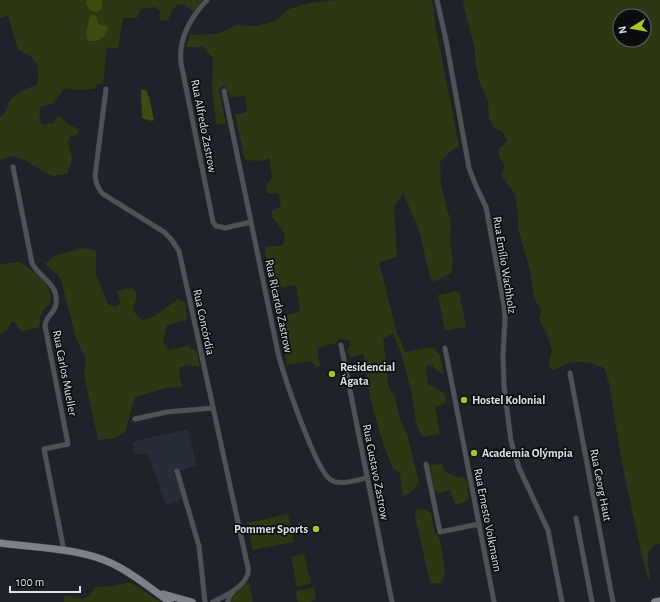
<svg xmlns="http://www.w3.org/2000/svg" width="660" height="602" font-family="'Alegreya Sans',sans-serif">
<rect width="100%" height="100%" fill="#1f2329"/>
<path fill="#262c38" d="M188 429 197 466 174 472 183 499 166 505 148 453 135 455 132 442Z"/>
<path fill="#2e3713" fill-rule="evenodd" d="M0 0H203L193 12 184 4 177 5 172 10 168 20 165 21 160 20V11L155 7 141 9 137 18H123L118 48H107L103 84H97L94 89 77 90 65 88 52 104 41 107 39 117 42 125 54 123 58 115 67 123 79 130 78 134 70 136 68 142 72 159 67 174 53 176 39 169 25 160 11 156 0 160V117C7 113 6 107 10 101 16 92 27 88 37 85 40 63 38 59 18 50L8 16 0 18Z
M338 0H432L435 24 459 146 452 150 440 162 441 184 447 210 451 220 450 243 453 261 451 273 434 282 430 277 419 230 403 193 394 207 397 257 379 262 396 330 405 352 425 348H434L440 355 444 375 435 369 432 365H428L426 368 428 384 444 393 447 402 435 407 440 434 422 437 416 423 412 394 401 353 393 333 383 339 386 362 388 385 395 397 399 416 407 434 419 483 411 492 403 496 400 473 392 467 384 446 371 402 363 354 351 357 347 352 351 341 340 338 336 343 317 348 320 366 317 367 314 365 311 361 287 365 278 317 300 312 296 285 273 289 269 280 265 247 283 245 285 234 272 216V211L281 206 279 194 267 193 266 186 272 177 269 158 260 161 245 160 235 114H242L247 111 245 96 231 97 224 85 219 89 226 124H216L212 89 213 58 203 47H186L190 35 218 34 236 25 257 26 275 21 289 9 309 3Z
M465 0H660V544L656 543 648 554V566L650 577 648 580 642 556 622 463 609 383 604 368C592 363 576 359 564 365 559 367 557 370 552 370L549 367 550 357 552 351 547 334 539 319 541 310 534 298 530 270 518 228V214L515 194 501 175 505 166 499 157V148L506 143 507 140 502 131 494 128 489 118 488 102 479 81 475 60V49L463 4ZM620 16H644V40H620Z
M85 248 96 251V275L108 304 115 307 121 304 117 291 132 288 137 294 133 311 142 320 155 316 178 299 185 303 187 320 167 325 163 340 167 350 188 346 197 352 200 367 189 365 180 367 179 374 182 387 166 388 135 397 125 432 116 438 98 440 84 374 86 359 76 338 61 280 57 274 45 264 56 255Z
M20 262C32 270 55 285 50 302 50 305 47 306 44 309 40 314 40 320 39 327L21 332 15 322H11L8 329 0 334V265C4 263 15 263 20 262Z
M459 291 466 327 445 331 438 295Z
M442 464C445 477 454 475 465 478L467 482 469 498 465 502 455 505 450 490 438 493 434 489 429 465Z
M416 509 427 510 431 513 434 530 440 540 443 557 445 573 442 583H430L415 516Z
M288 514 294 542 253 550 247 523Z
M304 554 309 576H310L312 583 297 587 291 557Z
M130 582 160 602H64L63 598 67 596 84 599 90 595 95 587 115 586Z
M249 582 253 602H231C233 595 242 585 249 582Z
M314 588 316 600 310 602H298L296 591Z"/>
<path fill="#3e4b13" d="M87 0H102V5L101 10 96 12 90 10 86 4Z
M90 15 96 16 98 23 103 26 106 25 108 28 104 36 97 41H88L86 35Z
M141 90H146L149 97 154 120 152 121 142 118Z"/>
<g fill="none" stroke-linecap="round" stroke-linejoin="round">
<defs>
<path id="street" d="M207 0C191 17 178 39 181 63L213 222 216 226 225 228 251 222
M437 0 446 40 469 168 476 186 486 207 504 305 505 318 503 355 504 386 511 441 519 468 548 530 562 602
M106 89 95 176C96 184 98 189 103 194L164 232 171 239 179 251 248 568C251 584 225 596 213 602
M224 91 278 353C283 373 316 472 331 480 340 486 357 480 367 478
M13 167 32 263C39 278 59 283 56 304 55 313 45 317 45 326L68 444 44 449 64 551
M341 345 392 602
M445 348 494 602
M570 373 613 602
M135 419 167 412 213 408
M426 464 440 532 479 524
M177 471 199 546 205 602
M576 518 592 602
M228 602 229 597 233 592"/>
<path id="primary" d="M0 543C35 548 79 548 111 563 133 573 151 589 170 602
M163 594 192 602
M655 602 660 601"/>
</defs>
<use href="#street" stroke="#3a3e43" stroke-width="5.5"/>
<use href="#primary" stroke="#3a3e43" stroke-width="8"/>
<use href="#street" stroke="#505256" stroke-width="4.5"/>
<use href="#primary" stroke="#7d8188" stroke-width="7"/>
</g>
<g fill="#a5c823" stroke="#0b0c0f" stroke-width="1.5">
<circle cx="332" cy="374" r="4"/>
<circle cx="464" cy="400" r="4"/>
<circle cx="474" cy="453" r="4"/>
<circle cx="316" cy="529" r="4"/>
</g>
<g text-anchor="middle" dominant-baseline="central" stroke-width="3.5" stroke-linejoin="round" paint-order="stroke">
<g font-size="12" fill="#dee1e5" stroke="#0b0c0f">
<text transform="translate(204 126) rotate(79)">Rua Alfredo Zastrow</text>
<text transform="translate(505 265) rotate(81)">Rua Emílio Wachholz</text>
<text transform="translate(279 306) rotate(78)">Rua Ricardo Zastrow</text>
<text transform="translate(204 322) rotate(78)">Rua Concórdia</text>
<text transform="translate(65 373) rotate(79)">Rua Carlos Mueller</text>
<text transform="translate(376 472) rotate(79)">Rua Gustavo Zastrow</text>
<text transform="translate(601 485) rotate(79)">Rua Georg Haut</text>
<text transform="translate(488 520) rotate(79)">Rua Ernesto Volkmann</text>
</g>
<g font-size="12" font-weight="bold" fill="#dee1e5" stroke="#0b0c0f" text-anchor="start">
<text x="340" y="367">Residencial<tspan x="340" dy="14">Ágata</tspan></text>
<text x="472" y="400">Hostel Kolonial</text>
<text x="482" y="453">Academia Olýmpia</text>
<text x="308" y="529" text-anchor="end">Pommer Sports</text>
</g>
</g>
<g transform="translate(632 28) rotate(259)"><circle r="19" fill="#0b0c0f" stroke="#5f6165"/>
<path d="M0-3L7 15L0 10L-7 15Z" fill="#a5c823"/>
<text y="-6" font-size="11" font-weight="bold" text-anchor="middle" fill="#dee1e5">N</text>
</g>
<path d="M10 586v6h70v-6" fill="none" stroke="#dee1e5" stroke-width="2"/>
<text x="16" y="586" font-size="12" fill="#dee1e5" stroke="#0b0c0f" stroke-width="3" paint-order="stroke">100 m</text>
</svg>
